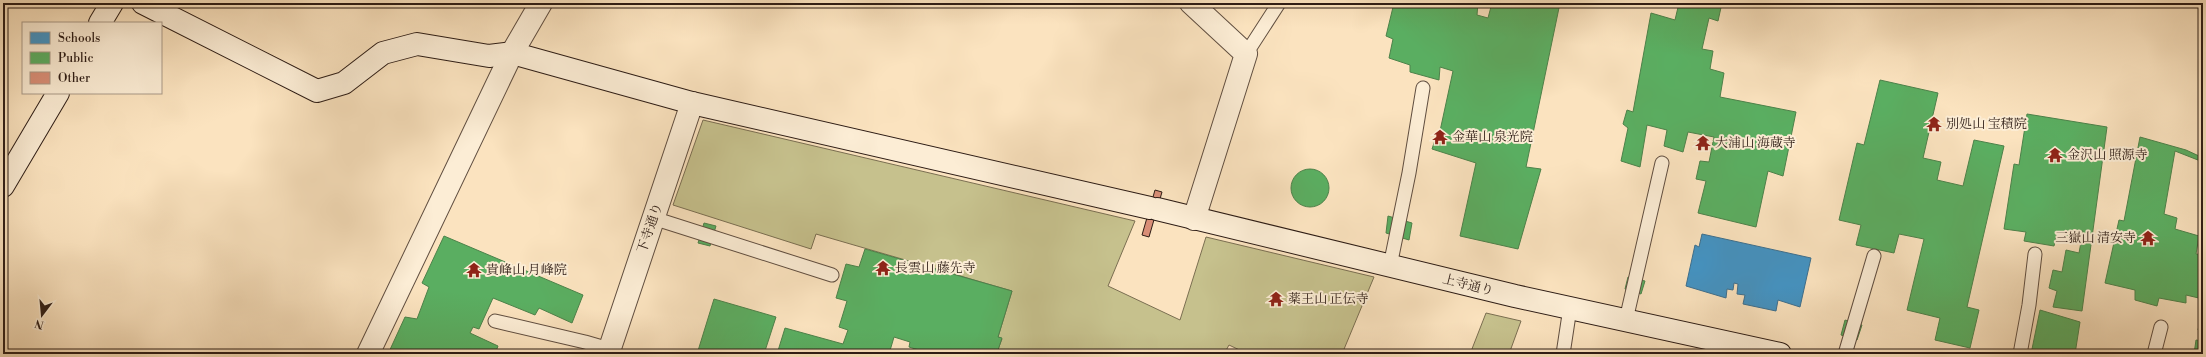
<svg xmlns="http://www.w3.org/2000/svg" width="2206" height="357" font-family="'Libre Bodoni','Noto Serif JP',serif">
<rect width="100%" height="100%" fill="#fbe3bf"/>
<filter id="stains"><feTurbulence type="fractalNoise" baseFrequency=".005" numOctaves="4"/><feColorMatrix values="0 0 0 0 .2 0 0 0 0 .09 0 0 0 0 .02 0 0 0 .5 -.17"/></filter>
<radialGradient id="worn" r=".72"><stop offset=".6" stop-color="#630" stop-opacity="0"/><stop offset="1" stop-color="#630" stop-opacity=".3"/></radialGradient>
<path fill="#c6c18d" stroke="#7a6e51" d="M703 120 1135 221 1108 286 1180 320 1206 237 1374 277 1342 354H1248L1229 345 1224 354H993L994 352H997L1002 339 998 337 1012 291 816 234 811 249 673 205Z
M1486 313 1521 321 1509 354H1470Z"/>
<path fill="#4393c3" stroke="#3c6f8f" d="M1702 234 1811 258 1800 307 1778 300 1776 311 1743 304 1745 295 1737 294 1738 284 1734 283 1733 290 1727 289 1726 298 1686 286 1695 245 1699 247Z"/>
<path fill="#5aae61" stroke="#4c824a" d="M1394 3H1478L1477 15 1488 18 1492 3H1560L1526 167 1541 169 1518 249 1460 236 1476 163 1432 149 1438 131H1440L1453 71 1440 67 1439 80 1410 72V65L1389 58 1393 39 1386 36Z
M1679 3H1722L1718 21 1709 18 1702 49 1713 51 1710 69 1724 73 1720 97 1796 112 1783 176 1768 171 1756 227 1698 213 1706 181 1696 179 1700 161 1709 162 1714 137 1688 132 1683 152 1664 146 1667 130 1647 125 1640 167 1621 161 1628 128 1623 124 1627 110 1633 112 1651 13 1675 20Z
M1880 80 1938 93 1923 158 1941 162 1937 180 1963 186 1974 140 2004 146 1967 307 1979 310 1970 348 1935 340 1940 318 1907 310 1924 239 1899 234 1894 253 1856 245 1861 225 1839 220 1857 143 1864 145Z
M2027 114 2107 127 2082 311 2053 307 2057 291 2049 288 2053 270 2062 272 2066 250 2079 253 2083 231 2076 230 2075 237 2057 234 2054 246 2024 241 2026 232 2004 229 2014 164 2019 165Z
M2140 137 2186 150 2199 156 2203 141V162L2175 151 2164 214 2177 218 2175 229 2199 236 2196 254 2203 255V299L2186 295V303L2159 298 2157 306 2135 300V290L2105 283 2119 220 2124 221Z
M1291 188a19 19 0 1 1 38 0a19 19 0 1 1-38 0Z
M1388 216 1412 223 1409 240 1386 233Z
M704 223 716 226 710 246 698 243Z
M444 236 583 295 572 323 539 308 535 315 493 298 479 329 473 327 470 333 498 346 495 354H388L405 317 417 319 429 287 422 283Z
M865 249 1012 291 998 337 1002 338 997 353 921 354 922 351 909 347 910 342 894 337 889 354H777L785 328 843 344 848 330 839 327 847 301 836 298 846 264 859 267Z
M1628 277 1645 281 1641 294 1625 289Z
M714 299 776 317 764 354H697Z
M2203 307V330H2198Z
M2040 310 2080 322 2075 354H2031Z
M1845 320 1862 325 1857 340 1841 335Z
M2196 340 2203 341V354H2194Z"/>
<path fill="#d98e77" stroke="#2d1c15" d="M1155 190 1162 192 1149 237 1142 235Z"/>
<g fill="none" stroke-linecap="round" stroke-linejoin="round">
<defs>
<path id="lane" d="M1246 54 1279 3
M653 218 832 275
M1390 266 1409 173 1423 88
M1626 320 1662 163
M495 321 585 342 609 349
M1563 354 1570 308
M1845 354 1874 256
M2020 354 2029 305 2035 254
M2154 354 2161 327"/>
<path id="street" d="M1191 3 1246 54 1194 219
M368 354 512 53 541 3
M608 354 692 103"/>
<path id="secondary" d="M143 3 317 91 344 83 383 53 417 44 489 56 512 53 692 103 1150 208
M100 23 112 3
M3 186 58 93
M1157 209 1515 296 1780 354"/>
</defs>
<use href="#lane" stroke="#604e40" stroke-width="15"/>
<use href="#street" stroke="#604e40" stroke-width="24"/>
<use href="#secondary" stroke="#2d1c15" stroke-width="24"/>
<use href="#lane" stroke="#fcedd5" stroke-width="13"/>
<use href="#street" stroke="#fcedd5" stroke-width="22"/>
<use href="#secondary" stroke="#fcedd5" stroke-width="22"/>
</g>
<defs>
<symbol id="temple-bare" viewBox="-9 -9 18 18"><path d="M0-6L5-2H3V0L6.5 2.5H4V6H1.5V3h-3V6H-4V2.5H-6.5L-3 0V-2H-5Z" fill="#8f2418" stroke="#fcedd5" stroke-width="2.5" paint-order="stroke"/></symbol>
</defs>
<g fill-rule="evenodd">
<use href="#temple-bare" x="1923" y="113" width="22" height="22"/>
<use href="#temple-bare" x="1429" y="126" width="22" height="22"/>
<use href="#temple-bare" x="1692" y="132" width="22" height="22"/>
<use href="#temple-bare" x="2044" y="144" width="22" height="22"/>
<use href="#temple-bare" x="2137" y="227" width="22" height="22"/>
<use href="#temple-bare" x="872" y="257" width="22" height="22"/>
<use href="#temple-bare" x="463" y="259" width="22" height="22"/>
<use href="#temple-bare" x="1265" y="288" width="22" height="22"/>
</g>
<g text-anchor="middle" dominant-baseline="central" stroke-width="4" stroke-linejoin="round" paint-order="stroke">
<g font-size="13" fill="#2d1c15" stroke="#fcedd5" text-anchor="start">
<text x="1946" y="124">別処山 宝積院</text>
<text x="1452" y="137">金華山 泉光院</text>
<text x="1715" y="143">大浦山 海蔵寺</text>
<text x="2067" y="155">金沢山 照源寺</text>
<text x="2136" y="238" text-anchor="end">三嶽山 清安寺</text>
<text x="895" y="268">長雲山 藤先寺</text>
<text x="486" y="270">貴峰山 月峰院</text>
<text x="1288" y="299">薬王山 正伝寺</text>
</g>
<g font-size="13" fill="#2d1c15" stroke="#fcedd5">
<text transform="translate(650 228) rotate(-71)">下寺通り</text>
<text transform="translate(1468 285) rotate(14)">上寺通り</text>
</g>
</g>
<rect width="2206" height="357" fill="none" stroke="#fbe3bf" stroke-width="16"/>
<rect x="4" y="4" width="2198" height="349" fill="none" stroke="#2d1c15" stroke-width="2"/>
<rect x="8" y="8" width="2190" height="341" fill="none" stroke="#2d1c15"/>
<rect x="22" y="22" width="140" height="72" fill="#fcedd5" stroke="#a99988"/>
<rect x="30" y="32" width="20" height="12" fill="#4393c3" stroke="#a99988"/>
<text x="58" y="42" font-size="12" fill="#2d1c15">Schools</text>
<rect x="30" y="52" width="20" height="12" fill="#5aae61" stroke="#a99988"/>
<text x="58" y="62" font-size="12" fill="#2d1c15">Public</text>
<rect x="30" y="72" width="20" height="12" fill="#d98e77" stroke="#a99988"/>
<text x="58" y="82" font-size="12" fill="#2d1c15">Other</text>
<g transform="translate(42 315) rotate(196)" stroke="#fcedd5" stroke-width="3" paint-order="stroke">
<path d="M0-3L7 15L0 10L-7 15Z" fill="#2d1c15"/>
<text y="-6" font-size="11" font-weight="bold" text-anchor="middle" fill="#2d1c15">N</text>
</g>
<rect width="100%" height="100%" filter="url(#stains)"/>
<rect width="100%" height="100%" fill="url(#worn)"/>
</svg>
